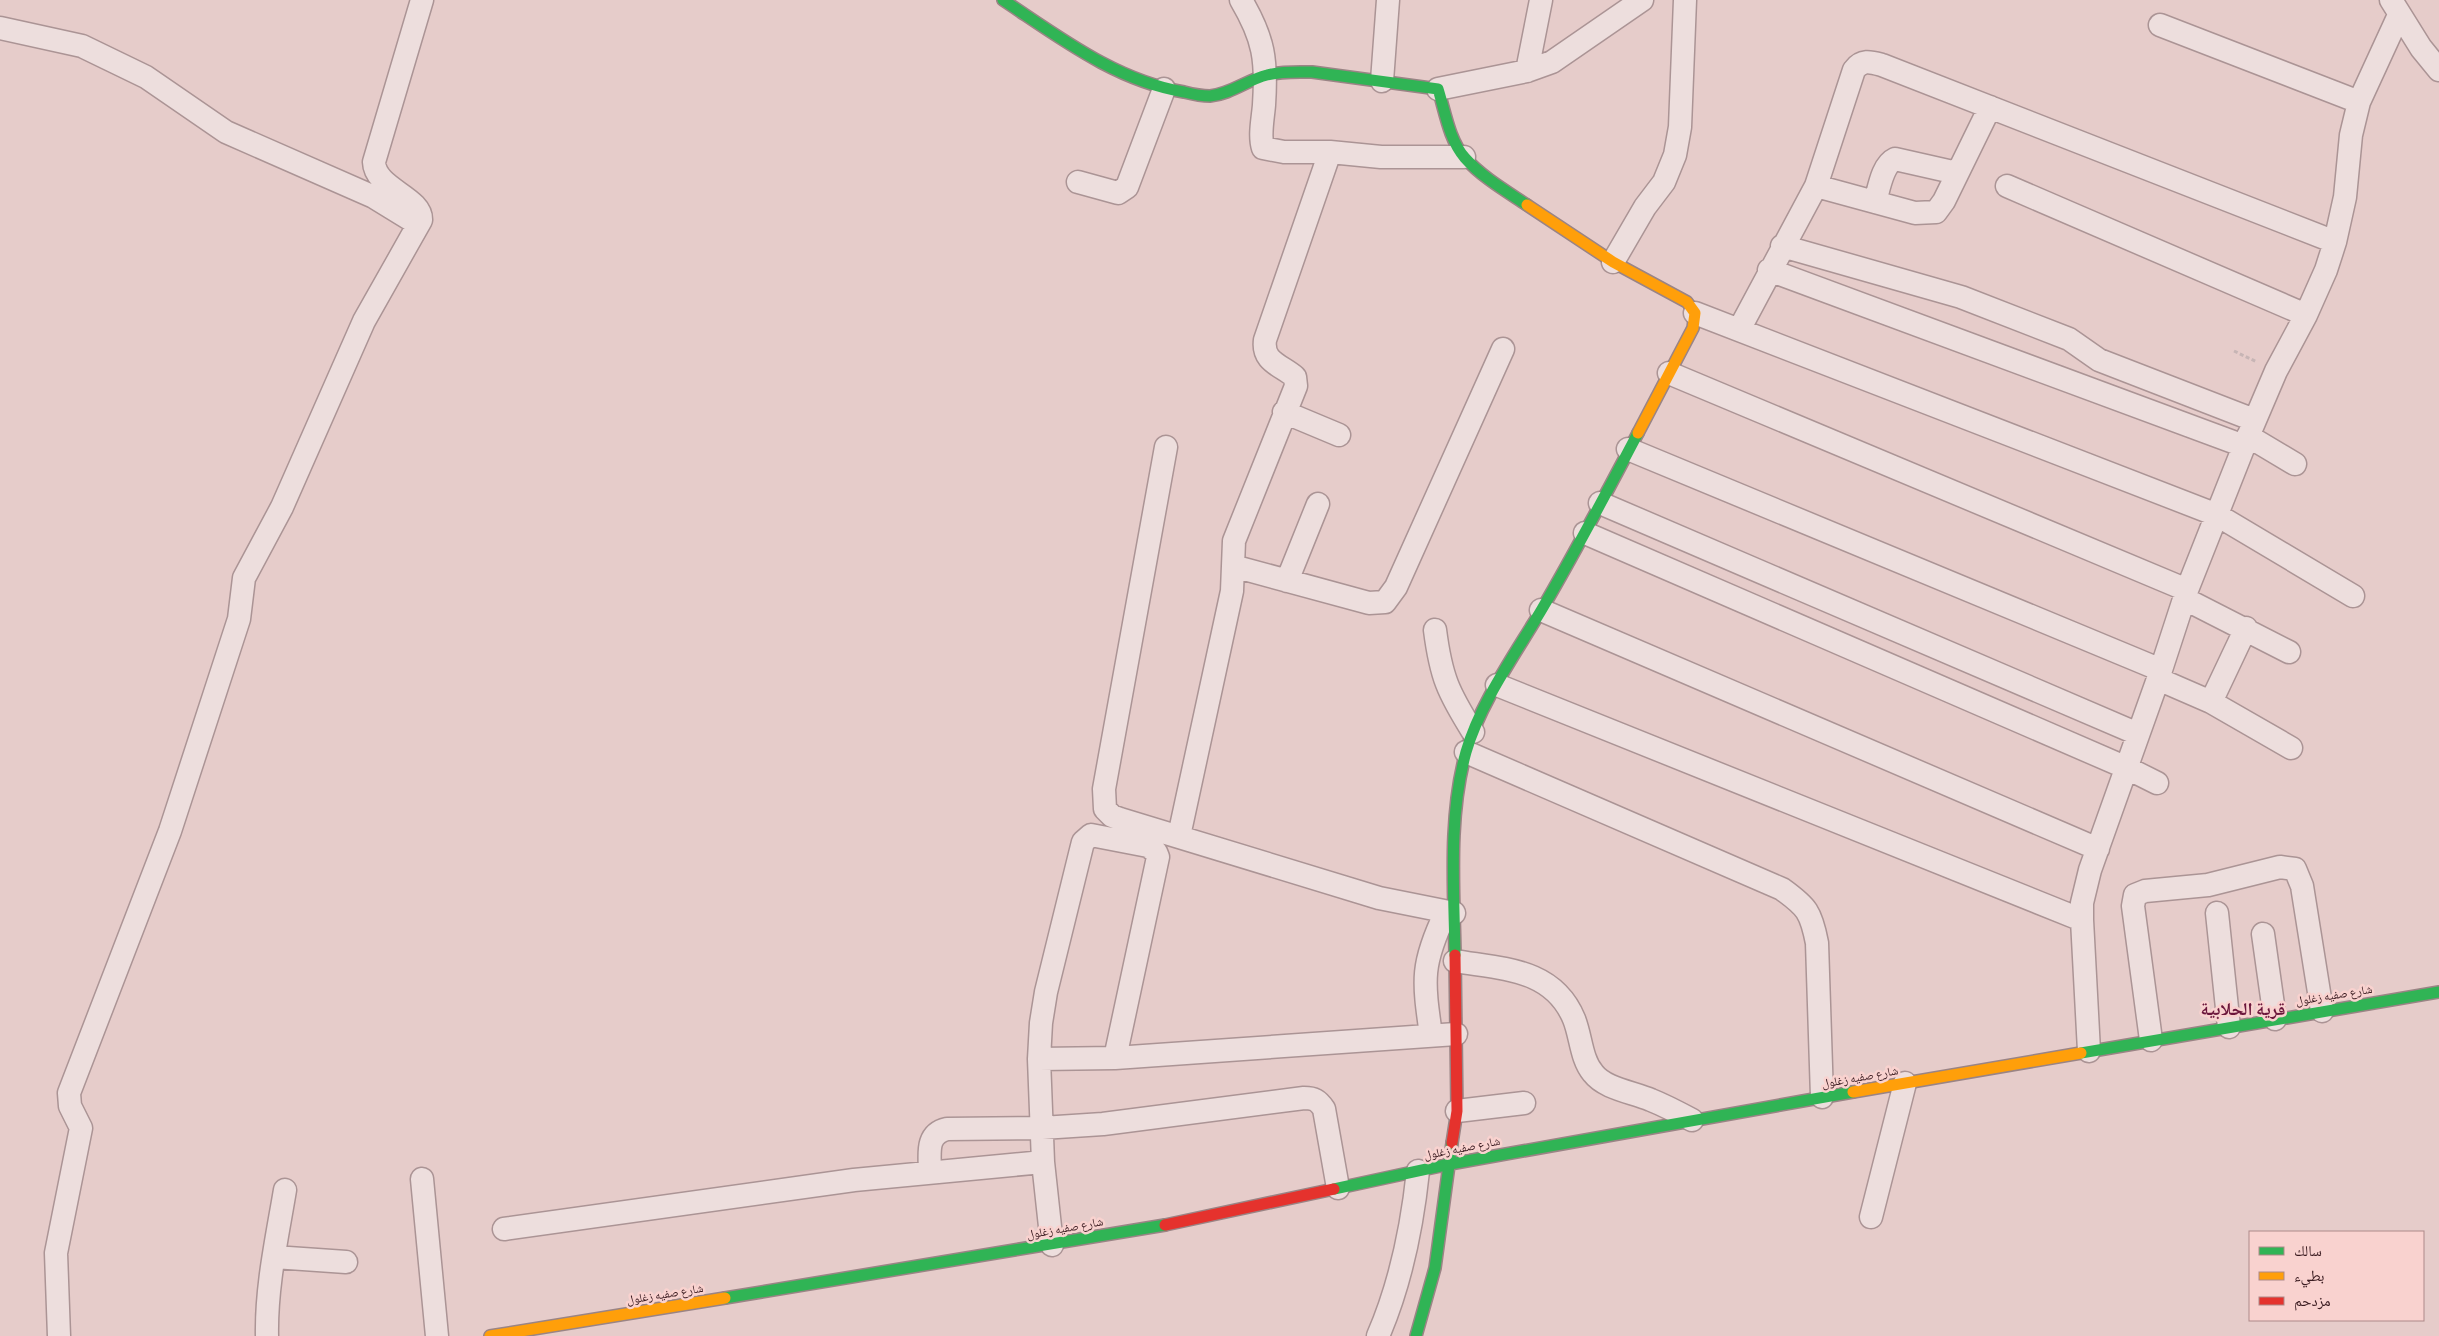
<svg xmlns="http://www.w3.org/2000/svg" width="2439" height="1336" font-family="'Crimson Pro','Noto Naskh Arabic',serif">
<rect width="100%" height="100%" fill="#e6ccca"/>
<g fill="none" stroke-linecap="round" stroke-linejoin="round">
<defs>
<path id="street" d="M1241 0C1264 39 1267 60 1264 105 1263 118 1259 136 1263 148L1284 152H1330L1381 157H1464
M2391 0 2421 48 2439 70
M2160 25 2359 102
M0 28 82 46 146 77 226 132 374 197 418 224
M1527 71 1541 0
M1382 81 1388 0
M1438 89 1527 71 1552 62 1642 0
M1078 182 1118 193 1127 187 1164 89
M1816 186 1915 213 1936 212 1944 201 1990 107
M2007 186 2306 315
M1875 202C1879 189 1882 165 1895 159L1957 173
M1782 246 1961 297 2069 339 2099 360 2254 420
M1613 262 1645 207 1664 182 1675 155 1680 127 1685 0
M1769 270 2244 446
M1695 313 2217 515 2353 596
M1740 328 1816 186 1854 70C1862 59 1871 62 1882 65L2335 242
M1669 373 2187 590
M1284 412 1339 435
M2248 436 2295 464
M1166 447 1104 789 1105 809 1112 816 1120 819 1379 898 1454 913
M1628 449 2161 670
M1600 503 2138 734
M1585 533 2127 768 2157 783
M1233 566 1369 603 1385 602 1396 587 1503 349
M1287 581 1318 504
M2185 599 2289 652
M1541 610 2098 849
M1435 630C1441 677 1448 692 1473 732
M2158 679 2211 702 2291 748
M1497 685 2082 920
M2211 702 2246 628
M1466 752 1782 889C1807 907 1811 912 1817 943L1822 1097
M1179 836 1232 591 1234 541 1296 386 1295 377C1281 365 1262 362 1265 340L1330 152
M2217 913 2229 1027
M2263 934 2275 1019
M1455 961C1502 969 1553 968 1574 1019 1581 1036 1581 1059 1593 1073 1605 1089 1633 1092 1651 1100 1666 1106 1679 1113 1692 1120
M1431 1035C1423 979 1421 964 1446 912
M2151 1040 2133 906 2135 895 2145 891 2208 885 2280 867 2295 869 2302 886 2322 1011
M2089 1051 2082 920V903L2090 870 2158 679 2187 590 2244 446 2276 371 2306 315 2326 270 2335 242 2345 197 2351 135 2359 102 2399 15
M1039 1059 1115 1058 1456 1034
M1457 1111 1524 1103
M930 1172C930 1155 925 1134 947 1129L1042 1128 1103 1124 1304 1098C1314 1098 1318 1100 1324 1109L1338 1188
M422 1179 437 1336
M1871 1217 1905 1083
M504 1229 854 1180 1043 1162
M1052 1245 1043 1162 1039 1059 1041 1023 1046 992 1081 850 1083 842 1091 835 1148 846 1156 852 1158 857 1115 1058
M274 1257 346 1262
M59 1336 56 1253 81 1128 70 1106 69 1093 170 831 239 619 244 578 282 507 364 321 421 220C422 197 375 189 374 162L422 0
M267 1336C266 1287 277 1238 285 1190
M1378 1336C1401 1283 1412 1228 1418 1171"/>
<path id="fast" d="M1003 0C1059 37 1116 81 1184 92 1192 94 1202 96 1210 96 1231 94 1247 80 1267 75 1281 71 1297 72 1312 72L1438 89C1445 111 1449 140 1465 158 1482 177 1506 191 1527 205
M1455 955C1454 889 1448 817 1466 752 1480 703 1516 653 1542 609 1576 551 1607 492 1638 433
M2081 1053 2439 992
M1334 1189 1450 1164 1853 1092
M725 1298 1165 1225
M1416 1336 1435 1268 1452 1143"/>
<path id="slow" d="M1527 205 1613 262 1687 302 1695 313 1693 328 1638 433
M1853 1092 2081 1053
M490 1336 725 1298"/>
<path id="jam" d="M1452 1143 1457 1111 1455 955
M1165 1225 1334 1189"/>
</defs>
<use href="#street" stroke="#ab9495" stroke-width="25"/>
<use href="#fast" stroke="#9a8485" stroke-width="14"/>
<use href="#slow" stroke="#9a8485" stroke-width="14"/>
<use href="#jam" stroke="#9a8485" stroke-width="14"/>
<path stroke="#c7b5b5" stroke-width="3" stroke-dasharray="4 2.5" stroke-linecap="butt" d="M2234 351 2257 362"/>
<use href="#street" stroke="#eddedd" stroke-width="22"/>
<use href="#fast" stroke="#30b455" stroke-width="11"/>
<use href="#slow" stroke="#ff9f0a" stroke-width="11"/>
<use href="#jam" stroke="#e5322d" stroke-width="11"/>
</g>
<g text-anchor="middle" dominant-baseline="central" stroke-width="5" stroke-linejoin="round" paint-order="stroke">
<g font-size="12" fill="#3a1b20" stroke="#f9d2cf">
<text transform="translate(2334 995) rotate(-9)">شارع صفيه زغلول</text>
<text transform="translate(1860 1077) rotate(-10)">شارع صفيه زغلول</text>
<text transform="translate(1462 1148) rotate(-11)">شارع صفيه زغلول</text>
<text transform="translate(1065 1228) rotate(-10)">شارع صفيه زغلول</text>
<text transform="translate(665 1294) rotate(-9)">شارع صفيه زغلول</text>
</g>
<g font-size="18" font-weight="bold" fill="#6b163b" stroke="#f9d2cf">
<text x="2243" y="1009">قرية الحلابية</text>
</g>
</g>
<rect x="2249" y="1231" width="175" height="90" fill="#f9d2cf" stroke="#ad8989"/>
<rect x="2259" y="1247" width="25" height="8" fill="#30b455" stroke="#ad8989"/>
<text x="2294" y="1256" font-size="15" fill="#3a1b20">سالك</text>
<rect x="2259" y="1272" width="25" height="8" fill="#ff9f0a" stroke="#ad8989"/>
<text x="2294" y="1281" font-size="15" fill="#3a1b20">بطيء</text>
<rect x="2259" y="1297" width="25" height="8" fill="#e5322d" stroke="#ad8989"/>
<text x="2294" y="1306" font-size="15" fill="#3a1b20">مزدحم</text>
</svg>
